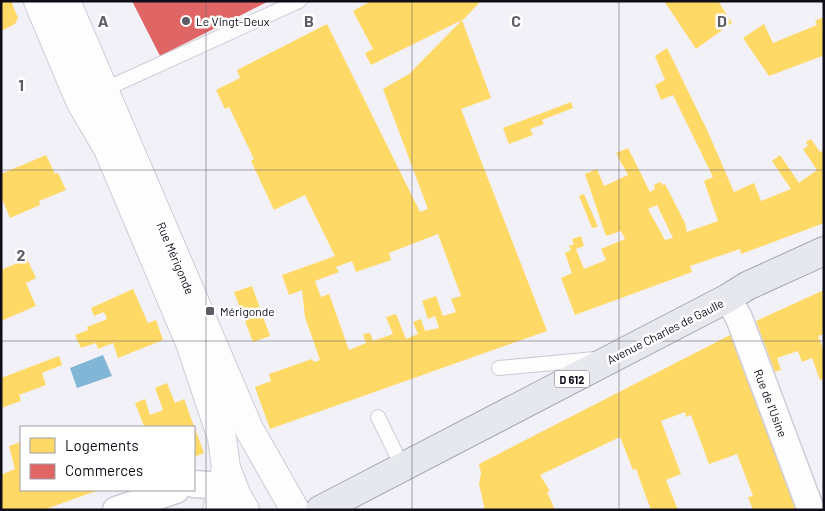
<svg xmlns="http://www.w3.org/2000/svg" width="825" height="511" font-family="Barlow,sans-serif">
<rect width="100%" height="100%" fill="#f2f1f8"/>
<path fill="#82b6d6" d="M103 355 112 376 77 388 70 368Z"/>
<path fill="#ffd966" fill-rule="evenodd" d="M1 1H11L18 18 15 24 1 31Z
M371 1H481L464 19 371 65 365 53 373 49 353 11Z
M664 1H718L732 23 696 49Z
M824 17V61L822 56 769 76 743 38 764 24 773 43 817 25 815 21Z
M462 20 491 98 461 109 547 331 270 429 255 387 271 381 269 374 312 359 314 362 320 360 305 317 302 290 289 295 282 275 335 256 305 195 274 210 251 161 254 159 229 107 225 109 216 90 240 78 237 70 327 24 420 212 428 209 383 89 409 74ZM438 234 461 296 451 299 456 312 443 316 436 296 422 301 428 319 435 316 439 328 425 331 421 319 413 322 418 334 406 339 396 314 386 317 393 334 373 341 370 333 363 334 366 343 349 350 329 294 321 297 315 281 339 272 336 267 352 261 356 272 391 260 389 253Z
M667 48 708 132 734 192 754 183 761 201 791 189 772 161 780 155 799 183 817 170 803 149 808 146 806 142 811 139 820 152 824 150V223L741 254 740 249 690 266 692 272 575 315 561 278 572 273 565 253 571 250 569 246 574 244 572 239 581 236 584 246 576 249 584 269 606 260 601 249 625 239 621 231 606 236 585 174 597 169 604 186 628 175 616 153 628 148 650 192 655 189 654 185 660 182 663 185 665 184 685 223 687 232 718 221 704 181 713 177 673 95 661 100 655 85 665 80 655 56ZM657 205 673 238 665 240 648 209Z
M571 102 573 108 542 120 544 124 530 129 533 135 509 144 503 128Z
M46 155 55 174 58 173 66 190 39 201 40 205 10 218 1 196V174Z
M584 194 598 227 592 228 579 196Z
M27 259 36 278 26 283 36 306 1 321V270Z
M252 286 270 336 253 342 234 292Z
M133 289 148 323 156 320 163 340 118 358 113 343 98 349 96 343 81 348 75 335 88 330 87 327 107 319 104 312 94 316 91 308Z
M824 290V334L818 336 824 351V379L820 380 812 358 802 362 798 351 777 358 781 370 775 372 756 321Z
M730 335 796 510H753L748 497 753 496 737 454 709 464 691 415 686 417 685 412 661 421 681 474 666 480 678 510H651L636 469 633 470 620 437 540 475 550 491 547 492 555 510H485L479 484 481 473 479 464Z
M59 356 62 365 42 373 46 385 19 395 21 401 1 408V378Z
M167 383 175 403 184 399 204 453 194 457V427H140L144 426 135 403 145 399 150 415 163 410 155 388Z
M21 442V490H99L43 510H1V475L15 469 9 446Z"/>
<path fill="#e06666" d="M132 1H269L160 56Z"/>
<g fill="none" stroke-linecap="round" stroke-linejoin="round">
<defs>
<path id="lane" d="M99 92 299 1
M499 368 595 359
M378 417 403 468"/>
<path id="street" d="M728 298 739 318 811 510
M194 484 208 485 237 496
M116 510 176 490"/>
<path id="secondary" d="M38 1 80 101 108 149 190 343 222 438 226 468 237 496 245 510
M66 1 249 429 295 510
M217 510 226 468"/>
<path id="primary" d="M320 510 728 298 747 286 824 251"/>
</defs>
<use href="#lane" stroke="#cdccd5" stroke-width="16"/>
<use href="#street" stroke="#cdccd5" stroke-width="29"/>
<use href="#secondary" stroke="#cdccd5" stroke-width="30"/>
<use href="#primary" stroke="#a3a7b2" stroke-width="30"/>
<use href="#lane" stroke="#fdfdfe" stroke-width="14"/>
<use href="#street" stroke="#fdfdfe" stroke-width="26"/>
<use href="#secondary" stroke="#fdfdfe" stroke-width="28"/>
<use href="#primary" stroke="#e6e8ee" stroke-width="28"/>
</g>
<path fill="none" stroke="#5e5d66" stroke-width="1" stroke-opacity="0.55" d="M206 1V510M412 1V510M619 1V510M1 170H824M1 341H824"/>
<g fill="#5e5d66" stroke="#fff" stroke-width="2">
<circle cx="186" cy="21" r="5"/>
<rect x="205" y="306" width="10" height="10" rx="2.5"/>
</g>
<g text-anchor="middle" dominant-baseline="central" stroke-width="5" stroke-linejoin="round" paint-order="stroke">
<rect fill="#fff" stroke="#57565d" stroke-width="1" x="554.5" y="370.5" width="35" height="17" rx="4"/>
<g font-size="11" font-weight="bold" fill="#0f0d17">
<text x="572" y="379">D 612</text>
</g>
<g font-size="12" fill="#0f0d17" stroke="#fff" text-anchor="start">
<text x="196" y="21">Le Vingt-Deux</text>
<text x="220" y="311">Mérigonde</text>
</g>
<g font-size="12" fill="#0f0d17" stroke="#fff">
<text transform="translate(176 258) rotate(67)">Rue Mérigonde</text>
<text transform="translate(665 331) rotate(-27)">Avenue Charles de Gaulle</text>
<text transform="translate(771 403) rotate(69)">Rue de l'Usine</text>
</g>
</g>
<g font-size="16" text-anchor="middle" font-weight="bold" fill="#5e5d66" stroke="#fff" stroke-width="5" stroke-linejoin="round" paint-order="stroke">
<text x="103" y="27">A</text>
<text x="309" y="27">B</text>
<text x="516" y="27">C</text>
<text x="722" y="27">D</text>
<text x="21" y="91">1</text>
<text x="21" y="261">2</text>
</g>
<rect width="825" height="511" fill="none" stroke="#0f0d17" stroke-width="5"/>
<rect x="20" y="426" width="175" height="65" fill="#ffffff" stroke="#9f9ea2"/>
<rect x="30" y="438" width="25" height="15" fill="#ffd966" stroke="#9f9ea2"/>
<text x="65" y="451" font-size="15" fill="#0f0d17">Logements</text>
<rect x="30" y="464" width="25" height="15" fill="#e06666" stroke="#9f9ea2"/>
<text x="65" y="476" font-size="15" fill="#0f0d17">Commerces</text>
</svg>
